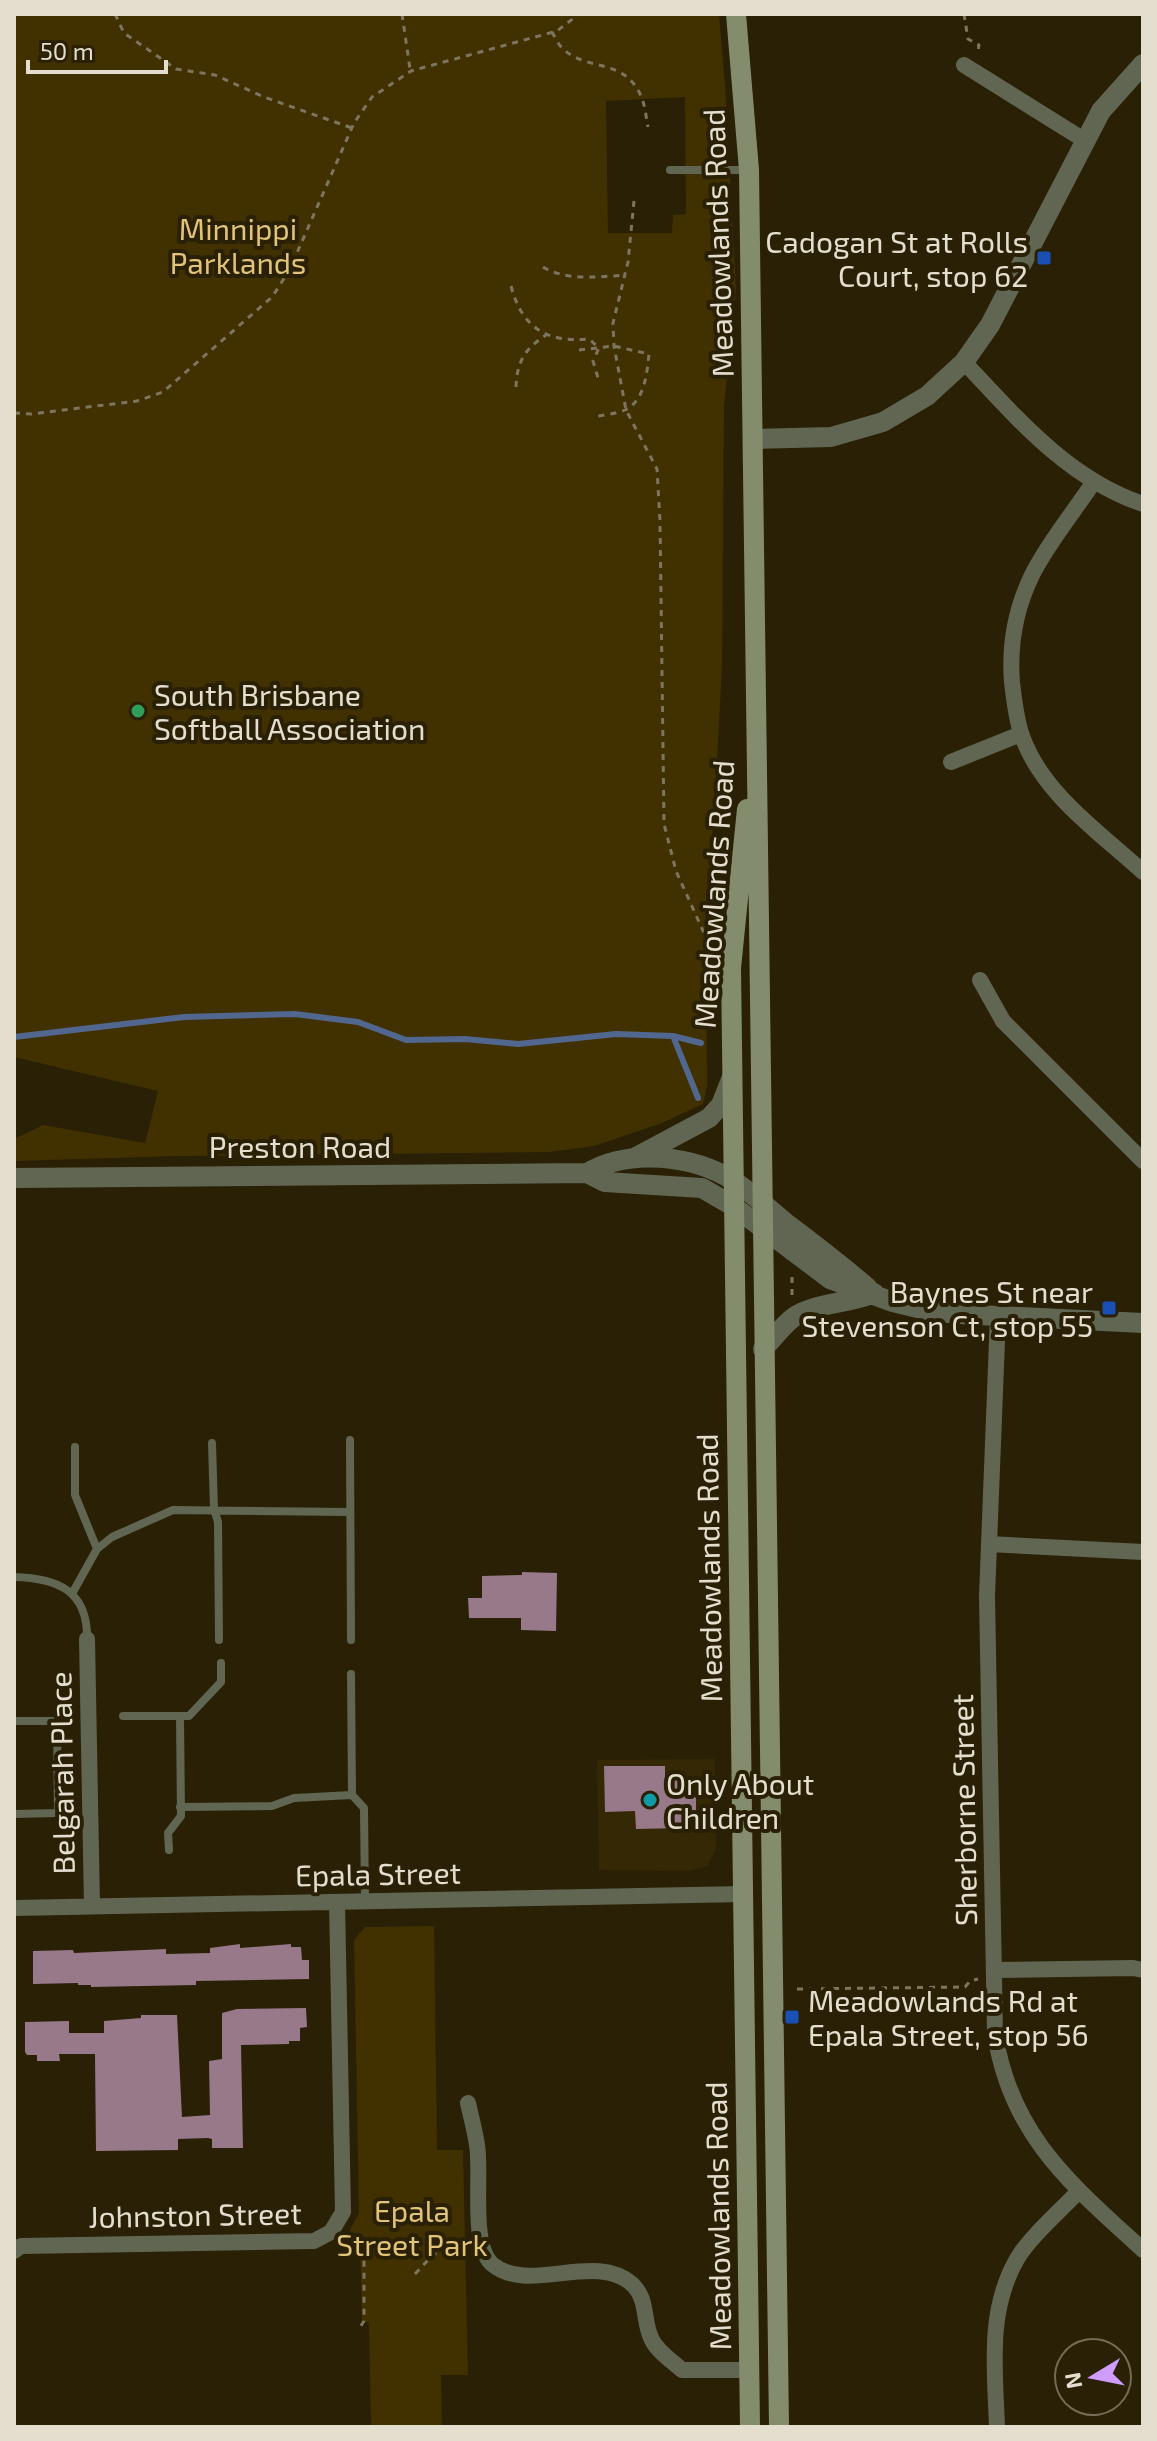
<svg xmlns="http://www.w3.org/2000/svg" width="1157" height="2441" font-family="'Exo 2',sans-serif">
<rect width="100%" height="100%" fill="#292006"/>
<path fill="#352805" d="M715 1759 716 1849 707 1867 689 1871 599 1870 597 1760Z"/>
<path fill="#413100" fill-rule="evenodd" d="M14 14H719L725 85 736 290 724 406 722 667 714 816 706 914 707 1086 703 1104 662 1123 594 1146 549 1152 179 1156 14 1161V1139L43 1125 145 1143 158 1091 14 1057ZM685 97 686 214 673 215 672 233H608L606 101Z
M434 1926 437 2150H463L468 2375H441L442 2427H371L369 2323 362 2321 360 2239 348 2234 359 2213 354 1940 365 1927Z"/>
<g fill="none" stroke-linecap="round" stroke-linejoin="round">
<path stroke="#52678f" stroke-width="6" d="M673 1036 698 1098
M14 1037 184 1017 295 1014 358 1022 406 1040 465 1039 518 1044 616 1034 673 1036 701 1043"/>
</g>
<path fill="#977989" d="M522 1572 557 1573 556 1631 521 1630V1618H469L468 1598H482V1576L522 1575Z
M604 1766H665V1778H681L696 1792V1813L683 1828 636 1829 635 1811 605 1812Z
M240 1944V1948L291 1944V1947H301L302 1960H309V1979L196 1981V1985L91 1987V1985H78V1983L33 1984V1951L73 1950 74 1953 166 1949V1954L210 1953V1948Z
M306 2008 307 2027 300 2028V2041H289V2044L241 2045 243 2148H212V2139L208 2138 178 2139V2150L96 2151 95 2054H59L60 2061H37V2055H27L25 2052V2022L69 2021V2033H104V2021L141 2018V2015H177L182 2117 210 2115 209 2061 222 2059V2013L237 2009Z"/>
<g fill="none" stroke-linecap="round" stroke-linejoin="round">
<path stroke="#7d7560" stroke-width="3" stroke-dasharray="6 6" stroke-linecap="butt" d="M115 14 124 33 176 69 215 75 264 97 352 128
M402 14 410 69
M964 14 968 39 979 45 978 51
M552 32C555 37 558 44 562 48 586 72 624 57 641 96 645 105 646 117 648 127
M634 201 628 262 613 323 614 346 626 410 657 469 660 521 664 824 676 871 709 944
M543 267C566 281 598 277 625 275
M511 286C522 328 547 343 589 339L599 348 593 361 598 378
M579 350 614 346 649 354C647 372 645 401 625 410 616 414 603 415 593 417
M516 387C517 361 525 349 546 335
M14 413 31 414 137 401 163 392 272 297 289 271 354 123 372 97 411 71 557 31 579 14
M792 1295V1274
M797 1989 965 1987 970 1981 978 1979
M346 2237 364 2244V2321L359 2329
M415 2274C431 2257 441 2244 465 2240"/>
<path stroke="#606652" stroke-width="8" d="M670 170H749
M350 1440 351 1640
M212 1443 214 1509 218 1522 219 1640
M75 1447V1495L97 1549
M14 1577C58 1578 88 1591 87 1639
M73 1592 97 1549 112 1537 173 1510 350 1512
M123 1716H189L221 1682V1663
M14 1721H57L58 1813 14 1814
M352 1795 364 1808 365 1901
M180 1807 272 1806 294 1798 352 1795 351 1674
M169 1850 168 1833 181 1816 180 1716"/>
<path stroke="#606652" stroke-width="16" d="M964 65 1084 140
M964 362C1017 418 1068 479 1143 504
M1093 483C1073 513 1048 543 1032 575 1016 608 1009 644 1012 682 1014 699 1016 719 1022 736 1042 793 1099 832 1143 872
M951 762 1021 734
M980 980 1003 1021 1143 1161
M998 1315 987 1596 995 2034C1011 2136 1071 2184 1143 2250
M989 1544 1143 1552
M87 1639 92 1906
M14 1908 744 1894
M994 1970 1133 1968 1143 1970
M468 2103C471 2117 475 2131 477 2145 482 2174 470 2244 492 2264 528 2295 595 2251 632 2284 649 2300 642 2321 652 2340 658 2352 672 2361 682 2370H749
M14 2251 21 2246 314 2241 331 2232 343 2212 337 1902
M997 2427C995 2369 987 2311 1017 2259 1029 2238 1061 2210 1079 2191"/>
<path stroke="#606652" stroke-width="20" d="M753 439 831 437 883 422 927 396 964 362 990 325 1101 111 1143 64
M636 1157 709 1118 721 1105 732 1077
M587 1173C629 1148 693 1155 734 1181 752 1193 769 1209 786 1223 814 1244 841 1265 868 1288
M14 1178 587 1173 605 1182 702 1188 733 1206 830 1279 893 1302 930 1311 958 1314 1143 1323
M763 1349C773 1339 783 1325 794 1317 817 1302 849 1304 874 1293"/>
<path stroke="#838d6e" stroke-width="20" d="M736 14 749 170 779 2427
M747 809 731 968 750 2427"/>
</g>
<g fill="#1a4fb4" stroke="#292006" stroke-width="3">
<rect x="1036" y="250" width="16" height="16" rx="4"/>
<rect x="1101" y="1300" width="16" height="16" rx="4"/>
<rect x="784" y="2009" width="16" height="16" rx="4"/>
</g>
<circle fill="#2e9e5b" stroke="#292006" stroke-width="3" cx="138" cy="711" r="8"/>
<circle fill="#0f9aa8" stroke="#292006" stroke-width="3" cx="650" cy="1800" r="8"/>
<g text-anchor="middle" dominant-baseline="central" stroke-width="8" stroke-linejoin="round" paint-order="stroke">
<g font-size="30" fill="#e1c379" stroke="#292006">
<text x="238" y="228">Minnippi<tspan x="238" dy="34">Parklands</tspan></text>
<text x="412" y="2210">Epala<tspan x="412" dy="34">Street Park</tspan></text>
</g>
<g font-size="30" fill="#e4decf" stroke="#292006" text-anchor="start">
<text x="1028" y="241" text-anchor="end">Cadogan St at Rolls<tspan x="1028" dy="34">Court, stop 62</tspan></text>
<text x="154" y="694">South Brisbane<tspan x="154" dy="34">Softball Association</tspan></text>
<text x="1093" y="1291" text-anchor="end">Baynes St near<tspan x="1093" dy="34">Stevenson Ct, stop 55</tspan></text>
<text x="666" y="1783">Only About<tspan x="666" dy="34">Children</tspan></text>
<text x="808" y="2000">Meadowlands Rd at<tspan x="808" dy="34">Epala Street, stop 56</tspan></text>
</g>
<g font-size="30" fill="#e4decf" stroke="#292006">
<text transform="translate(717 243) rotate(-92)">Meadowlands Road</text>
<text transform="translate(713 894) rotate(-86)">Meadowlands Road</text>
<text x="300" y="1146">Preston Road</text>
<text transform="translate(708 1568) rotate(-91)">Meadowlands Road</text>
<text transform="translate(61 1773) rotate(-91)">Belgarah Place</text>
<text transform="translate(963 1810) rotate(-91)">Sherborne Street</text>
<text transform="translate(378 1873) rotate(-1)">Epala Street</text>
<text transform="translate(195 2214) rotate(-1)">Johnston Street</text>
<text transform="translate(717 2216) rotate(-91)">Meadowlands Road</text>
</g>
</g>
<rect width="1157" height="2441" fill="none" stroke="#e4decf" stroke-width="32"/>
<g transform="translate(1093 2377) rotate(260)"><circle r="38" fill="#292006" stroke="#746c56" stroke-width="2"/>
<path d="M0-6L14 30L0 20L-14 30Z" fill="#d09dff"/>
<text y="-12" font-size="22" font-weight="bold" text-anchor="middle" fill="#e4decf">N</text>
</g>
<path d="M28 60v12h138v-12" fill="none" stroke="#e4decf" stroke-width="4"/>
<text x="40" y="60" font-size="24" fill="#e4decf" stroke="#292006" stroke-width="6" paint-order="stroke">50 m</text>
</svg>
